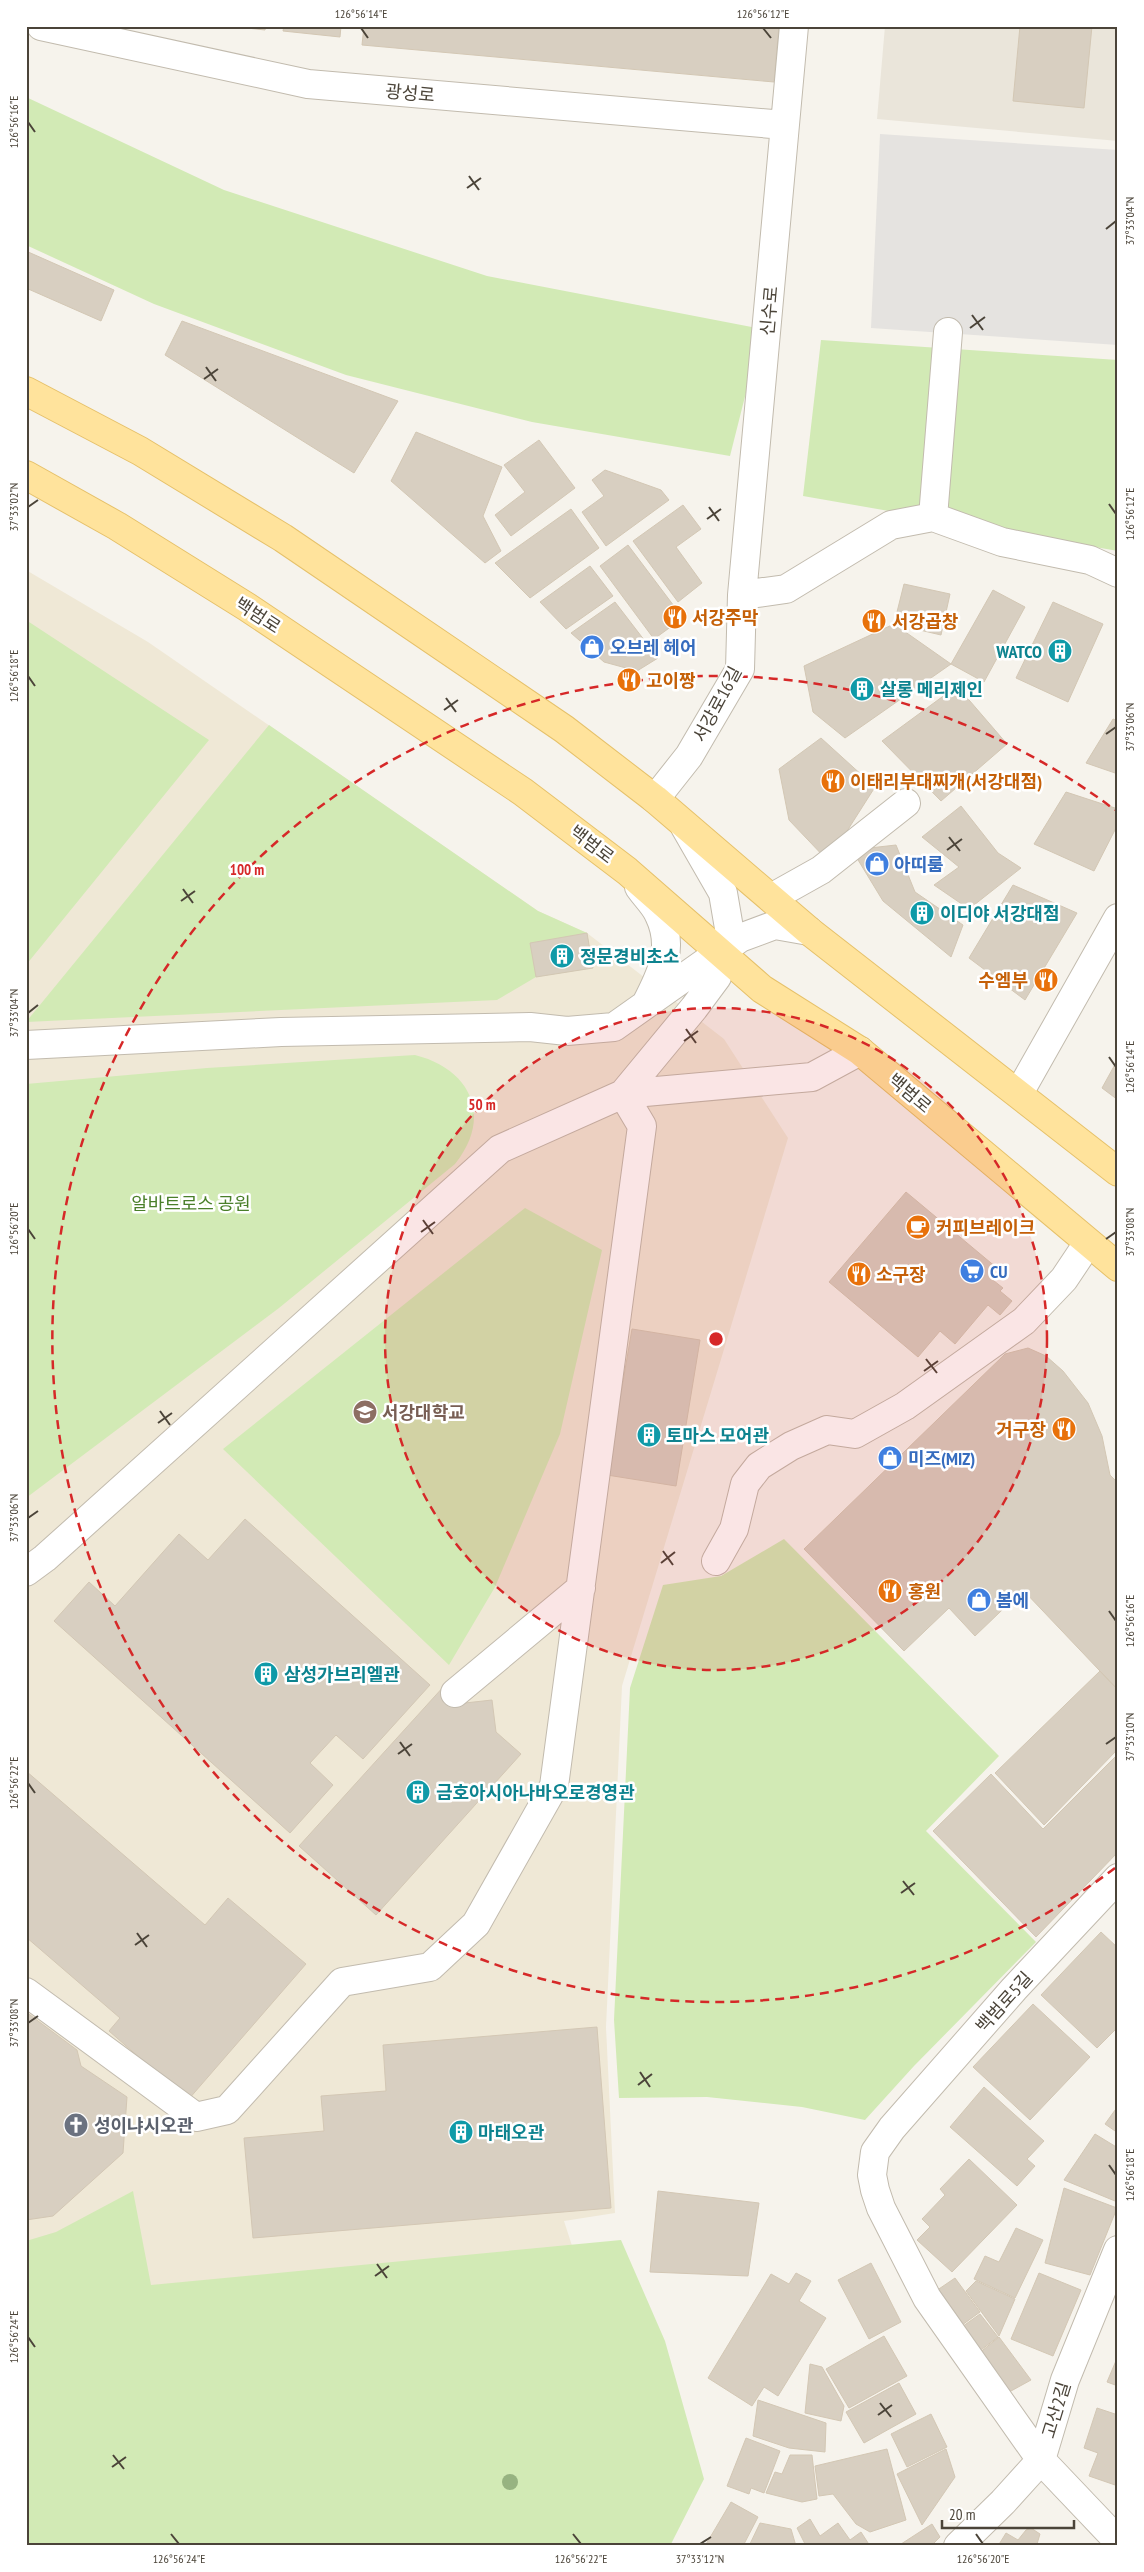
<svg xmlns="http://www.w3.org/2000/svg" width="1144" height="2572" font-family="'PT Sans Narrow','Noto Sans KR',sans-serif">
<rect width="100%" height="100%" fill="#f6f3ec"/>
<path fill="#eae5da" d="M885 26H1118V141L877 119Z"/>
<path fill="#efe8d6" d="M26 570 148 642 538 911 587 933 724 1039 788 1138 622 1686 606 2027 615 2213 564 2221 660 2518 632 2546H26Z"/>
<path fill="#d2eab5" d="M26 97 224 190 487 276 762 329 730 456 532 422 346 375 154 304 26 245Z
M821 340 1118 360V551L803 496Z
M26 620 209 740 26 965Z
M269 725 538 911 587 933 593 968 536 977 497 1000 26 1022Z
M415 1055C471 1069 493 1117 455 1164L279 1308 26 1498V1084L207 1068Z
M525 1208 602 1250 560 1434 495 1587 449 1665 223 1449Z
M784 1539 999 1756 926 1831 1036 1942 914 2066 865 2120 802 2107 707 2097 619 2098 614 2020 630 1688 663 1585 721 1576Z
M133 2191 151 2285 621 2240 665 2341 704 2479 670 2546H26V2241L56 2232Z"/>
<path fill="#e5e3e0" d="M880 134 1118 150V345L871 328Z"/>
<path fill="#d8cfc1" stroke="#d3c7b4" d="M229 26H266L265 30Z
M284 26H341L340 37 283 31Z
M364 26H779L774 82 362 45Z
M1020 26H1092L1084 108 1013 101Z
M26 251 114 290 101 321 26 288Z
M182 321 398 401 354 473 165 355Z
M416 432 502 467 483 516 501 551 485 563 391 481Z
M539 440 575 488 511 536 495 515 525 492 504 465Z
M605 470 661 490 669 500 606 546 582 512 604 496 592 480Z
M683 505 701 529 676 547 702 583 678 602 633 541Z
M571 509 599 548 530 598 495 563Z
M628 545 683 618 654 639 600 566Z
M590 566 613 596 566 629 540 602Z
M904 584 950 594 941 635 894 624Z
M993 590 1025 607 984 682 951 664Z
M615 602 658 658 637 671 604 662 571 633Z
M1053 602 1103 624 1068 702 1016 678Z
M894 624 951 664 845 738 813 712 804 666Z
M957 686 1007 744 941 801 882 741Z
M1113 719 1118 721V774L1086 763Z
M821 738 875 787 828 861 789 820 779 769Z
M1066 792 1118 809V824L1094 871 1034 844Z
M961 806 998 853 1021 868 969 909 934 885 959 867 922 837Z
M896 845 915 892 963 925 951 957 883 901 852 850Z
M1013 885 1077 913 1025 1000 969 958Z
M587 933 593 968 536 977 530 943Z
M1118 1059V1100L1102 1088Z
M906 1192 997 1268 989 1277 1003 1288 1000 1291 1012 1301 1000 1315 988 1305 955 1344 940 1331 918 1357 829 1282Z
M632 1329 700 1340 676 1486 607 1475Z
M1028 1348 1046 1356 1063 1371 1088 1403 1102 1436 1110 1475 1118 1483V1690L1023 1590 975 1636 949 1608 904 1651 804 1549 1005 1354Z
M245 1519 430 1685 363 1759 336 1735 310 1763 333 1785 290 1833 54 1621 89 1582 115 1606 179 1534 208 1560Z
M1100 1671 1118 1690V1749L1044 1825 995 1773Z
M445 1685 465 1703 492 1700 496 1732 521 1754 376 1915 299 1846Z
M1118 1754V1852L1036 1937 933 1831 991 1774 1043 1829Z
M26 1771 205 1925 228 1898 306 1964 188 2100 109 2031 120 2018 26 1937Z
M1101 1932 1118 1948V2027L1097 2048 1041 1995Z
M1033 2004 1090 2057 1030 2120 973 2067Z
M26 2012 77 2050 81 2066 127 2097 123 2153 53 2216 26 2220Z
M597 2027 611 2208 253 2238 244 2138 324 2131 321 2096 386 2091 383 2045Z
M984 2087 1044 2141 1027 2159 1035 2166 1017 2186 950 2127Z
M1118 2106V2133L1105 2124Z
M1095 2134 1118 2148V2195L1115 2201 1064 2180Z
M969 2159 1017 2205 952 2272 917 2240 930 2227 922 2219 945 2195 940 2189Z
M1064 2188 1117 2208 1090 2275 1045 2263Z
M658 2191 759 2203 748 2276 650 2272Z
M1016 2228 1043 2240 1015 2298 974 2279 985 2256 999 2262Z
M871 2263 901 2322 869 2339 838 2280Z
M796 2273 811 2281 799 2301 826 2318 778 2396 764 2387 752 2406 708 2378 771 2274 789 2284Z
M1039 2273 1081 2290 1053 2356 1011 2339Z
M955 2278 980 2312 958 2328 933 2293Z
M976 2281 1015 2299 999 2336 966 2291Z
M980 2314 998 2337 977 2353 959 2329Z
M884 2336 907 2376 849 2408 826 2369Z
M999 2337 1031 2380 1011 2391 995 2379 978 2354Z
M1118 2356V2386L1107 2382Z
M810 2364 822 2367 844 2406 841 2421 805 2413Z
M899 2383 916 2414 864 2443 846 2412Z
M758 2400 826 2423 825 2452 789 2448 753 2436Z
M1097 2408 1118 2415V2486L1089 2476 1098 2453 1084 2448Z
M931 2414 947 2447 907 2467 891 2434Z
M746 2438 780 2451 764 2493 751 2488 749 2494 727 2486Z
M887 2449 906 2520 870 2532 856 2524 833 2494 819 2496 815 2466Z
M946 2449 955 2477 922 2525 897 2474Z
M790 2455H812L817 2499 802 2502 766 2493 775 2472 782 2474Z
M731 2502 758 2517 743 2546H705Z
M810 2519 820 2536 838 2523 850 2540 861 2532 870 2546H806L797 2528Z
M760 2523 791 2529 796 2546H749Z
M932 2524 940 2537 931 2546H898Z
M1031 2528 1040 2534 1037 2544 1040 2546H998L1006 2533 1018 2540 1026 2530Z"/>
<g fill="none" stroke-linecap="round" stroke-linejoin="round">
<defs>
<path id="minor" d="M41 26 308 84 784 125
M933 517 948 332
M742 595 794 26
M655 799 689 756 740 669 742 595 786 589 891 525 933 517 1002 542 1090 560 1118 573
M639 887C645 896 655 905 659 915 675 948 661 975 646 1004
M771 898 821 870 906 803
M26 1045 281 1032 530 1027 567 1031 614 1027 740 938 775 925 809 931
M1019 1093 1118 918
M716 1561 734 1529 745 1484 759 1466 791 1446 827 1430 855 1434 905 1406 1024 1321 1064 1279 1088 1243
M26 1572 45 1558 500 1149 623 1094 812 1077 860 1051
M455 1693 581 1588
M1118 1878 1014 1989 892 2128 875 2152 872 2175 875 2190 881 2208 927 2298 1041 2460 1118 2541
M26 1992 196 2117 227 2110 342 1982 430 1967 476 1924 554 1786 642 1126 623 1094 694 1008 717 977 720 952 730 934 723 893 685 827
M958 2546 1003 2502 1041 2460 1065 2380 1118 2250"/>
<path id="major" d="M26 391 140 451 283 538 564 729 655 799 809 931 1118 1172
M26 475 117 526 247 607 523 792 627 871 762 989 860 1051 1118 1267"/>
</defs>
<use href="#minor" stroke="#c2bbae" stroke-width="30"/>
<use href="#major" stroke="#e6c16a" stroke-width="30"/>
<use href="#minor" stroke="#fff" stroke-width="28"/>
<use href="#major" stroke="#ffe39c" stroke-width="28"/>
</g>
<circle fill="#97b381" cx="510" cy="2482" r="8"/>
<path fill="none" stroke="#4b4439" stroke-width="2" d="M361 28 368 38M763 28 771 38M28 122 35 132M469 176 479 190M467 188 481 178M1106 229 1116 221M972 315 983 330M970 328 985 317M206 367 216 381M204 379 218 369M1109 504 1116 514M28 507 38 500M709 507 719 521M707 519 721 509M28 676 35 686M446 698 456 712M444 710 458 700M1106 734 1116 727M949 837 960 851M947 850 962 839M183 889 193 903M181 901 195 891M28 1013 38 1005M686 1029 696 1043M684 1041 698 1031M1109 1057 1116 1067M423 1220 433 1234M28 1229 35 1239M421 1232 435 1222M1106 1239 1116 1232M926 1359 937 1373M924 1371 938 1361M160 1411 170 1425M158 1423 172 1413M28 1518 38 1511M663 1551 673 1565M661 1563 675 1552M1109 1611 1116 1621M400 1742 410 1756M1106 1744 1116 1737M398 1754 412 1744M28 1783 35 1793M903 1881 914 1895M901 1893 915 1883M137 1933 147 1947M135 1945 149 1935M28 2023 38 2016M640 2072 650 2087M638 2085 652 2074M1109 2165 1116 2175M377 2264 387 2278M375 2276 389 2266M28 2337 35 2347M880 2403 891 2417M878 2415 892 2405M113 2455 124 2469M112 2467 126 2457M171 2534 179 2544M573 2534 581 2544M976 2534 983 2544M700 2544 711 2537"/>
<circle cx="716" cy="1339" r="331" fill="#d62828" fill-opacity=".12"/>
<g fill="none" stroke="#d62828" stroke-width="2.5" stroke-dasharray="9 6">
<circle cx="716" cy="1339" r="331"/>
<path d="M1115 1868A663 663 0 1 1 1115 810"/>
</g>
<defs>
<symbol id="restaurant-disc" viewBox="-11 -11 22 22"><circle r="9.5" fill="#e8710a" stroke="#fff"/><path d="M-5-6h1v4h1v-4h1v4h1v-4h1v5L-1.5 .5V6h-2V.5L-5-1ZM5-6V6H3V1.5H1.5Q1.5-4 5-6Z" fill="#fff"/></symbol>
<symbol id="shop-disc" viewBox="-11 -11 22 22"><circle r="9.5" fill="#3f7fe0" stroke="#fff"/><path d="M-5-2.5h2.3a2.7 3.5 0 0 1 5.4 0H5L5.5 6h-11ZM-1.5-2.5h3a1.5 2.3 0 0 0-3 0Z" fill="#fff"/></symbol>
<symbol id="building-disc" viewBox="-11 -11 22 22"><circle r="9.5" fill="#0f9aa8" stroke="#fff"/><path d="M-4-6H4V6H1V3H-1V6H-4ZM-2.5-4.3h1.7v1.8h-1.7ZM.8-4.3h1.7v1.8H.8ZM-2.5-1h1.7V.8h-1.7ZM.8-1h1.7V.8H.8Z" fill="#fff"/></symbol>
<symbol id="cafe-disc" viewBox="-11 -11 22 22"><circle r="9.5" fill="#e8710a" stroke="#fff"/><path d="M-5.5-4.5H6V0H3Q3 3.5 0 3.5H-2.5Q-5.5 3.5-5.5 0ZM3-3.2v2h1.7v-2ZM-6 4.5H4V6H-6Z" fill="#fff"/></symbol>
<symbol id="supermarket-disc" viewBox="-11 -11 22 22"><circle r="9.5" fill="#3f7fe0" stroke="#fff"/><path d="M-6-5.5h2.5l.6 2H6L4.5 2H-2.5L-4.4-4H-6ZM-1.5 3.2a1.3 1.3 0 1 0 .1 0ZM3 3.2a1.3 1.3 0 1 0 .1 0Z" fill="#fff"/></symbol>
<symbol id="university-disc" viewBox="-11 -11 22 22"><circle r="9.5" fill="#8d6e63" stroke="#fff"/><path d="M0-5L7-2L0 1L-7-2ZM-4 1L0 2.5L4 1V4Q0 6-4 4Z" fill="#fff"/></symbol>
<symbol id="church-disc" viewBox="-11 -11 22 22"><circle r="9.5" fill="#6b7280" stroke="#fff"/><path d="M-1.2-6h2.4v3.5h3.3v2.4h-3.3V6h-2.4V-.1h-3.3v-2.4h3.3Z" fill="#fff"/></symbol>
</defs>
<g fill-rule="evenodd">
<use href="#restaurant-disc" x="661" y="603" width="28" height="28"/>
<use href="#restaurant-disc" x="860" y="607" width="28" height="28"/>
<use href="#shop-disc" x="578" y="633" width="28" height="28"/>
<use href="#building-disc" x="1046" y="637" width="28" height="28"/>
<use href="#restaurant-disc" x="615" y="666" width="28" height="28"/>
<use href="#building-disc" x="848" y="675" width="28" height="28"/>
<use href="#restaurant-disc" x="819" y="767" width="28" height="28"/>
<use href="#shop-disc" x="863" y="850" width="28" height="28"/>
<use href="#building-disc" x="908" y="899" width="28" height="28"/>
<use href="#building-disc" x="548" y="942" width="28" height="28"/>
<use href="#restaurant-disc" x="1032" y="966" width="28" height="28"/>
<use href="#cafe-disc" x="904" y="1213" width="28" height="28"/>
<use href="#supermarket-disc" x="958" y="1257" width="28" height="28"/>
<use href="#restaurant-disc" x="845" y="1260" width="28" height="28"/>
<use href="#university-disc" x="351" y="1398" width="28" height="28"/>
<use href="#restaurant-disc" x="1050" y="1415" width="28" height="28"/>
<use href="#building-disc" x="635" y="1421" width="28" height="28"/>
<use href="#shop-disc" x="876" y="1444" width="28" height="28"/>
<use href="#restaurant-disc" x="876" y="1577" width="28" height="28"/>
<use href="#shop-disc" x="965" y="1586" width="28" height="28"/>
<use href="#building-disc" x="252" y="1660" width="28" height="28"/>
<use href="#building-disc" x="404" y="1778" width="28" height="28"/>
<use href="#church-disc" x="62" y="2111" width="28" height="28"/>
<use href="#building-disc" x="447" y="2118" width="28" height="28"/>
</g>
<g text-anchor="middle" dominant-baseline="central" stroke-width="5" stroke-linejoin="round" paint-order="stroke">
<g font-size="18" fill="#4b4439" stroke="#fff">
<text transform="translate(410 93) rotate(5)">광성로</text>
<text transform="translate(769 311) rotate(-85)">신수로</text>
<text transform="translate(258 615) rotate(33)">백범로</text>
<text transform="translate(717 704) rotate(-62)">서강로16길</text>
<text transform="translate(592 844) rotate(37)">백범로</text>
<text transform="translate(910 1093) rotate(40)">백범로</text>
<text transform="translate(1004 2002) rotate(-48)">백범로5길</text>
<text transform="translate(1056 2410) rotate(-73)">고산2길</text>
</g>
<g font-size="18" font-weight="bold" fill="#c56008" stroke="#fff" text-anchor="start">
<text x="692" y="617">서강주막</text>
<text x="892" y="621">서강곱창</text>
<text x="646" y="680">고이짱</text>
<text x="850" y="781">이태리부대찌개(서강대점)</text>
<text x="1028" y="980" text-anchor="end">수엠부</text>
<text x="936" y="1227">커피브레이크</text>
<text x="876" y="1274">소구장</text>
<text x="1046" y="1429" text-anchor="end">거구장</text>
<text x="908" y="1591">홍원</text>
</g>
<g font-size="18" font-weight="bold" fill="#366cbe" stroke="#fff" text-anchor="start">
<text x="610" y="647">오브레 헤어</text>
<text x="894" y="864">아띠룸</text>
<text x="990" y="1271">CU</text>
<text x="908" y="1458">미즈(MIZ)</text>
<text x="996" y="1600">봄에</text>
</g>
<g font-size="18" font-weight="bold" fill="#0d838f" stroke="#fff" text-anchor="start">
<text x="1042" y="651" text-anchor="end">WATCO</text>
<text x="880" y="689">살롱 메리제인</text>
<text x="940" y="913">이디야 서강대점</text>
<text x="580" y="956">정문경비초소</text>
<text x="666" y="1435">토마스 모어관</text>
<text x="284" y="1674">삼성가브리엘관</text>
<text x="436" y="1792">금호아시아나바오로경영관</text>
<text x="478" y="2132">마태오관</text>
</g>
<g font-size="18" fill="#4a7f2a" stroke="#fff">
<text x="191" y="1203">알바트로스 공원</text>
</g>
<g font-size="18" font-weight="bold" fill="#785e54" stroke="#fff" text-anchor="start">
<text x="382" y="1412">서강대학교</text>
</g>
<g font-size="18" font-weight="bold" fill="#5b616d" stroke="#fff" text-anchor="start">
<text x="94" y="2125">성이냐시오관</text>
</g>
</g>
<circle cx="716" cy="1339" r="8" fill="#d62828" stroke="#fff" stroke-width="2.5"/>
<g font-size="15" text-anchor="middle" font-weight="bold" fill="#d62828" stroke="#fff" stroke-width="5" stroke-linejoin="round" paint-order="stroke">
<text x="247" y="875">100 m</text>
<text x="482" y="1110">50 m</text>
</g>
<rect width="1144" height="2572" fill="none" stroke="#ffffff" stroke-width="55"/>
<path d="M942 2520v8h132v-8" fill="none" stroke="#4b4439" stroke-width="2.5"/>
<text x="949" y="2520" font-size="15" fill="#4b4439" stroke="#ffffff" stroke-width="4" paint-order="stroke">20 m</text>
<rect x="28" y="28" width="1088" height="2516" fill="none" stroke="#4b4439" stroke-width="2"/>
<g font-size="12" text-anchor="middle" fill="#4b4439">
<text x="361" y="18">126°56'14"E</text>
<text x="763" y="18">126°56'12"E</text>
<text transform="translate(14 122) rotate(-90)" y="4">126°56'16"E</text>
<text transform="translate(1130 221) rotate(-90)" y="4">37°33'04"N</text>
<text transform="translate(14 507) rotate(-90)" y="4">37°33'02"N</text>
<text transform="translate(1130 514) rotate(-90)" y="4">126°56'12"E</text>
<text transform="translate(14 676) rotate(-90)" y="4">126°56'18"E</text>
<text transform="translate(1130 727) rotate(-90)" y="4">37°33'06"N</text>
<text transform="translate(14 1013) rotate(-90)" y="4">37°33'04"N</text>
<text transform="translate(1130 1067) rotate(-90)" y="4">126°56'14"E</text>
<text transform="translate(14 1229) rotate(-90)" y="4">126°56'20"E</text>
<text transform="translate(1130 1232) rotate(-90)" y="4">37°33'08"N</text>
<text transform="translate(14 1518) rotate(-90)" y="4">37°33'06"N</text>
<text transform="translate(1130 1621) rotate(-90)" y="4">126°56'16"E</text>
<text transform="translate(1130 1737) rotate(-90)" y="4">37°33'10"N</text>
<text transform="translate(14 1783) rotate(-90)" y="4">126°56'22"E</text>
<text transform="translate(14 2023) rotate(-90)" y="4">37°33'08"N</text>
<text transform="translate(1130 2175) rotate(-90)" y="4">126°56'18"E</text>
<text transform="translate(14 2337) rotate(-90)" y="4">126°56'24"E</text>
<text x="179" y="2563">126°56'24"E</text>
<text x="581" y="2563">126°56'22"E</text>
<text x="700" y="2563">37°33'12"N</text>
<text x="983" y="2563">126°56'20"E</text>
</g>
</svg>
